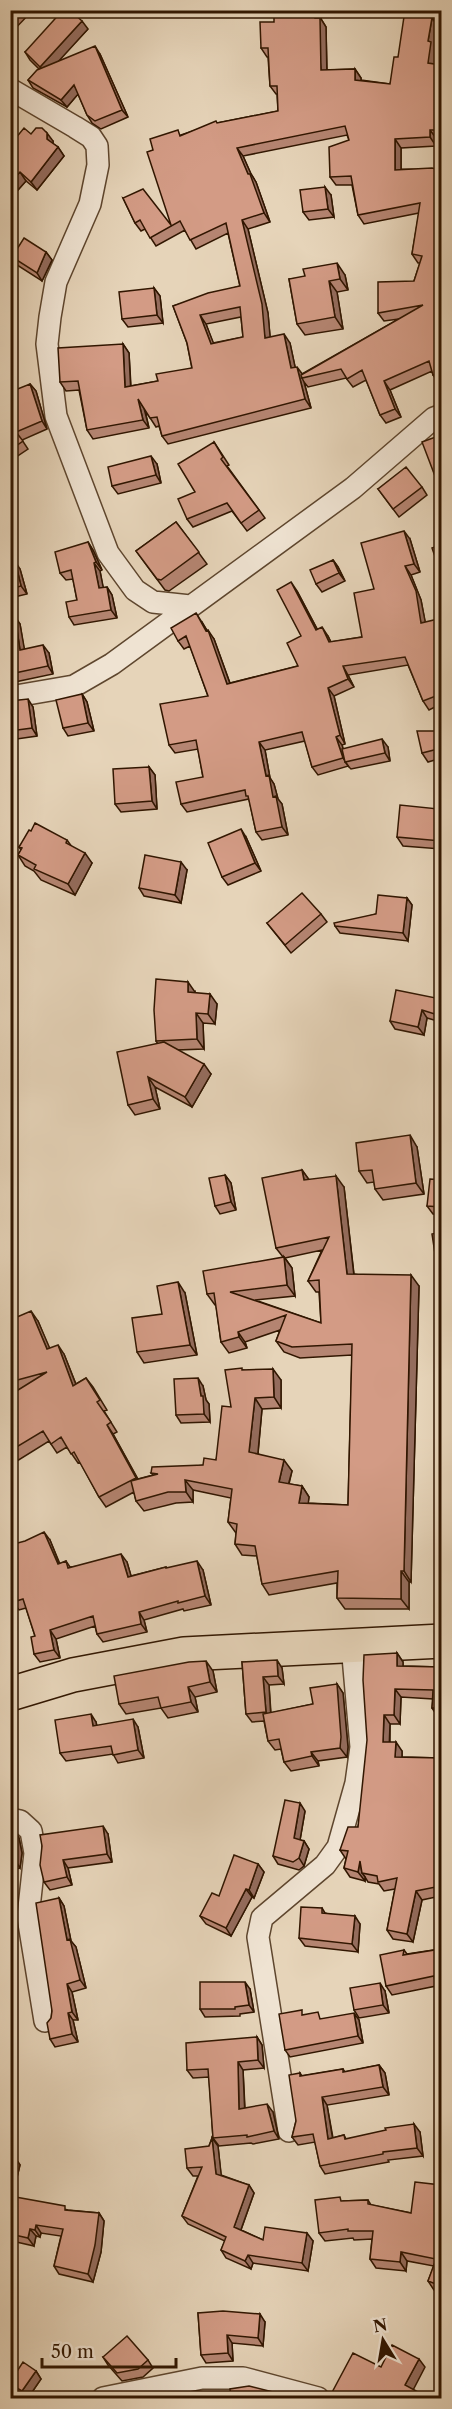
<svg xmlns="http://www.w3.org/2000/svg" width="452" height="2409" font-family="'Libre Caslon Text',serif">
<rect width="100%" height="100%" fill="#e6d4b9"/>
<filter id="stains"><feTurbulence type="fractalNoise" baseFrequency=".00333" numOctaves="4"/><feColorMatrix values="0 0 0 0 .2 0 0 0 0 .09 0 0 0 0 .02 0 0 0 .5 -.17"/></filter>
<radialGradient id="worn" r=".72"><stop offset=".6" stop-color="#630" stop-opacity="0"/><stop offset="1" stop-color="#630" stop-opacity=".3"/></radialGradient>
<g fill="none" stroke-linecap="round" stroke-linejoin="round">
<defs>
<path id="minor" d="M10 89 75 127 91 137 97 146 98 165 90 204 56 282 50 317 47 344 56 416 108 553 135 590 153 602 190 606
M10 697 74 686 112 664 353 488 434 418 442 415
M10 1819 20 1821 31 1831 35 1853 28 1917 45 2021
M289 2131 258 1937 262 1918 325 1865 338 1847 356 1783 361 1747 352 1645
M103 2398 202 2378H243L318 2398"/>
<path id="primary" d="M10 1694 73 1675 184 1654 442 1641"/>
</defs>
<use href="#minor" stroke="#5e462e" stroke-width="24"/>
<use href="#primary" stroke="#311600" stroke-width="36"/>
<use href="#minor" stroke="#efe3d2" stroke-width="21"/>
<use href="#primary" stroke="#e6d4b9" stroke-width="33"/>
</g>
<path fill="#b58572" stroke="#311600" stroke-width="1.5" fill-rule="evenodd" d="M10 10H33L10 34Z
M320 10 321 19 326 27 327 70 355 69 361 78V80L390 84 398 57 432 18 438 26 435 48 437 50 435 64 441 65V139L436 138V146L401 148V169L441 170V383L439 384 433 375 432 371 390 390 401 417 386 423 380 415 366 380 353 387 346 378 308 387 304 382 311 408 168 444 162 436 159 426 156 427 145 410 149 428 93 439 87 430 79 390 66 391 60 382 123 344 129 353 131 386 158 381 192 368 187 343 173 306 240 286 228 233 196 249 185 230 156 246 145 229 141 231 135 223 123 198 171 225 153 150 181 135 217 123 278 111 277 94H276L270 86 268 57H267L261 48 274 22ZM347 135 349 140 330 177 336 185H352L358 215 364 224 419 213 412 254 418 263H420L414 281 378 313 384 321 399 319 302 374 295 367 290 343 270 337 268 313 248 229 270 222 256 182 251 174 243 156ZM241 317 243 337 213 343 206 324Z
M88 29 58 61 100 54 128 117 101 129 92 123 87 115 78 94 67 107 33 88 28 80 39 69 30 60 25 52Z
M31 134 53 141V144L58 147 64 156 37 190 26 181 10 199Z
M331 195 334 217 309 220 303 212Z
M46 252 52 260 42 281 17 265 12 257Z
M345 275 348 290 337 292 343 329 305 335 297 324 289 279Z
M154 288 160 296 163 323 128 327 122 319Z
M30 384 36 391 47 429 22 440 28 449 10 461V402Z
M441 435V484L435 476Z
M214 442 229 465 227 466 265 518 247 531 232 511 193 527 187 519 195 492Z
M157 464 161 483 118 494 112 486Z
M422 487 427 495 399 517 378 489Z
M176 522 207 564 169 591 165 590 136 551Z
M410 539 420 572 411 575 421 600 425 622 441 624V704L429 710 423 701 408 665 348 675 354 687 334 696 345 744 342 745 343 749 388 747 390 761 351 769 348 766 318 775 312 767 305 741 265 750 270 778 274 784 278 799 282 804 288 835 262 840 256 832 249 799 187 812 181 804 203 777 198 749 175 753 169 745 208 696 190 646 184 649 178 641 202 622 207 631 214 639 230 683 298 666 301 636 297 591 317 629 328 636 331 642 362 637 374 589Z
M88 542 93 550 102 570 100 571 103 588 107 587 112 595 117 618 74 625 69 617 77 600 73 579 66 580 60 573Z
M333 560 338 567 345 581 322 592 316 584Z
M10 563 20 569 27 594 10 598Z
M10 616 20 624 24 649 49 653 53 674 10 683Z
M82 694 87 702 94 731 68 736 63 728Z
M10 701 33 707 37 736 10 740Z
M441 731V849L403 846 397 837 438 809V759L428 762 422 753Z
M149 767 155 775 157 809 121 812 115 804Z
M31 831 67 840 72 847 92 863 75 895 41 880 34 871 25 866 18 855 21 850 19 847Z
M246 837 261 871 228 885 222 877Z
M187 870 181 903 144 896 139 888Z
M407 898 412 905 408 941 340 933 335 926 376 914Z
M321 914 327 922 291 953 267 923Z
M195 992V993L217 1004 215 1024 203 1023 204 1049 178 1050 211 1074 192 1107 155 1087 160 1109 135 1115 128 1105 158 1044 156 1041Z
M441 999V1022L427 1018 424 1035 395 1029 390 1021Z
M417 1147 424 1194 383 1200 375 1189 374 1182 367 1183 359 1171Z
M302 1170 309 1180 344 1187 354 1274 419 1286 411 1582H409V1609H345L337 1598V1583L269 1595 262 1584 257 1556 242 1555 235 1544 236 1533 228 1522 231 1498 193 1490V1502L176 1503 144 1511 136 1501 134 1492 106 1507 99 1497 80 1462 78 1463 67 1447 57 1453 49 1441 17 1461 10 1452 17 1391 10 1393V1320L38 1321 49 1348 64 1354 76 1384 86 1378 93 1387 107 1410 104 1411 117 1432 113 1434 138 1479 153 1475 151 1473 203 1465 216 1460 231 1407 243 1370 281 1380V1408L262 1409 258 1454 292 1471 289 1484 302 1486 309 1497 308 1503 348 1505 352 1355 300 1358 284 1352 276 1341 280 1330 245 1342 247 1348 229 1353 221 1342 216 1305H215L207 1294 283 1257 276 1248ZM322 1250 308 1281 316 1292H319L321 1323 255 1300 295 1296 292 1268 285 1258Z
M225 1175 231 1183 236 1210 220 1214 215 1206Z
M441 1180V1215L433 1214 427 1206Z
M441 1232V1267L436 1260Z
M185 1293 197 1355 144 1363 137 1352 162 1314Z
M203 1386 206 1400 209 1404 210 1422 181 1423 176 1415Z
M50 1540 60 1564 66 1561 70 1567 127 1562 131 1576 166 1567 167 1568 203 1570 211 1605 184 1611 183 1609 144 1620 147 1632 103 1642 97 1634 95 1626 56 1639 60 1658 40 1662 34 1654 35 1636 26 1608 19 1610 13 1602Z
M397 1653 403 1662V1666L441 1667V1717H438L432 1708 433 1699 401 1697 400 1724H390V1742L402 1751V1757L441 1758V1896L422 1900 413 1942 393 1939 387 1930 395 1889 384 1891 379 1884 368 1882 365 1877V1881L350 1877 344 1868 346 1859 340 1850 358 1827Z
M242 1662 282 1668 284 1684 269 1685 271 1713 313 1704 337 1684 343 1693 348 1747 347 1757 318 1761 319 1766 291 1771 284 1762 281 1749 275 1750 268 1741 264 1721 252 1722 246 1714Z
M213 1671 217 1692 195 1697 198 1712 168 1718 161 1708 126 1714 119 1704Z
M96 1722 97 1726 138 1727 144 1758 118 1763 113 1754 66 1761 60 1753Z
M305 1811 300 1840 304 1841 309 1849 304 1866 299 1870 278 1864 273 1856Z
M10 1825 19 1838 22 1853 20 1868 10 1871Z
M108 1834 112 1862 68 1868 72 1885 50 1890 44 1882 42 1846Z
M258 1864 264 1872 254 1898 252 1897 231 1936 206 1924 200 1916 219 1896Z
M59 1898 64 1906 71 1941 76 1947 86 1988 72 1992 78 2020H73L78 2042 55 2047 50 2039Z
M322 1908 325 1913 360 1924 358 1952 305 1946 299 1938Z
M441 1949 436 1986 392 1995 386 1986 404 1950 407 1954Z
M250 1989 254 2012 240 2014V2016L205 2017 200 2009Z
M385 1991 389 2013 359 2018 354 2010Z
M323 2019 359 2020 363 2043 290 2057 285 2050Z
M257 2037 262 2045 264 2068 243 2070 245 2108 273 2112 279 2139 253 2144 251 2143 219 2146 213 2138 209 2077 193 2078 187 2070Z
M379 2065 385 2073 389 2095 327 2105 333 2138 344 2135 346 2139 420 2132 423 2156 388 2160 389 2162 325 2174 320 2166 315 2142 298 2145 292 2137 296 2121 300 2073 302 2076 343 2069 345 2072Z
M212 2138 218 2146 221 2175 249 2185 254 2193 241 2230 263 2240 313 2241 308 2271 253 2263 251 2269 226 2258 221 2250 225 2241 188 2224 182 2216 198 2176H193L187 2168 209 2146Z
M10 2140 14 2157 20 2165 12 2197 68 2210 99 2213 104 2221 101 2252 93 2282 59 2274 54 2266 61 2236 41 2233 40 2237 36 2236 34 2246 12 2241 10 2240Z
M441 2185V2292L434 2290 428 2281 434 2266 407 2261 406 2271 376 2268 370 2259 372 2239 354 2240 353 2238 325 2241 319 2233 343 2201 368 2200 371 2205 411 2213Z
M198 2313 265 2322 263 2346 232 2343 233 2361 206 2363 201 2355Z
M103 2357 148 2360 153 2368 143 2377 122 2381 108 2365Z
M36 2371 41 2379 28 2398H26L15 2391 10 2384V2382Z"/>
<path fill="#946c5d" stroke="#311600" stroke-width="1.5" d="M315 10H320L321 19 326 27 327 79 321 70Z
M432 18 438 26 435 48 437 50 434 72 428 63V41Z
M82 21 88 29 46 75 40 67Z
M95 46 100 54 128 117 122 110Z
M355 69 361 78V88L355 80Z
M74 85 79 93 67 107 61 100Z
M430 130 436 138V146L430 137Z
M47 133 53 141V147L47 139Z
M395 139 401 148V178L395 170Z
M58 147 64 156 37 190 31 182Z
M237 148 243 156 251 174 256 182 270 222 264 213Z
M20 172 26 181 10 199V183Z
M325 187 331 195 334 217 328 209Z
M242 220 248 229 268 313 271 347 265 338Z
M46 252 52 260 42 281 37 273Z
M337 263 345 275 348 290 340 279Z
M329 281 337 292 343 329 335 317Z
M154 288 160 296 163 323 157 315Z
M200 315 206 324 217 352 211 344Z
M284 334 290 343 297 376 291 368Z
M123 344 129 353 131 395 125 387Z
M297 367 303 375 302 378 304 382 311 408 305 399Z
M384 381 390 390 401 417 395 409Z
M30 384 36 391 47 429 42 421Z
M138 399 144 408 149 428 143 420Z
M151 456 157 464 161 483 156 475Z
M404 531 410 539 420 572 414 564Z
M88 542 93 550 102 570 96 562Z
M333 560 338 567 345 581 339 573Z
M15 561 20 569 27 594 21 586Z
M94 563 100 571 105 596 99 588Z
M405 566 411 575 421 600 427 631 421 623Z
M291 582 297 591 322 638 316 630Z
M107 587 112 595 117 618 111 610Z
M196 613 210 635 208 630 214 639 233 692 227 684 206 631Z
M15 616 20 624 26 658 20 650Z
M438 619 441 624V638Z
M322 627 328 636 335 651 329 642Z
M43 645 49 653 53 674 48 666Z
M343 666 348 675 354 687 348 679Z
M328 688 334 696 345 744 340 735Z
M82 694 87 702 94 731 88 723Z
M28 699 33 707 37 736 32 728Z
M336 737 342 745 347 761 345 762 349 767 343 758Z
M382 739 388 747 390 761 385 753Z
M259 742 265 750 270 778 274 784 278 799 282 804 288 835 282 827 266 776Z
M149 767 155 775 157 809 152 801Z
M10 774 14 778 10 785Z
M241 829 246 837 261 871 255 863Z
M85 853 92 863 75 895 68 884Z
M181 862 187 870 181 903 175 895Z
M407 898 412 905 408 941 403 933Z
M188 982 195 992V1002L188 992Z
M210 994 217 1004 215 1024 208 1014Z
M422 1010 427 1018 424 1035 418 1027Z
M196 1013 203 1023 204 1049 197 1039Z
M204 1064 211 1074 192 1107 185 1097Z
M148 1077 155 1087 160 1109 153 1099Z
M410 1135 417 1147 424 1194 416 1183Z
M302 1170 310 1181 304 1180Z
M225 1175 231 1183 236 1210 231 1202Z
M336 1176 344 1187 355 1285 347 1274Z
M284 1257 292 1268 295 1296 287 1285Z
M411 1275 419 1286 411 1582 404 1571Z
M178 1282 185 1293 197 1355 190 1345Z
M31 1311 38 1321 54 1358 47 1349Z
M238 1332 245 1342 247 1348 239 1337Z
M58 1345 64 1354 80 1395 73 1386Z
M273 1369 281 1380V1408L274 1397Z
M198 1378 203 1386 206 1400 209 1404 210 1422 204 1414Z
M255 1398 262 1409 257 1463 249 1452Z
M107 1425 113 1434 142 1487 136 1478Z
M284 1460 292 1471 286 1493 279 1482Z
M185 1480 193 1490V1502L186 1492Z
M302 1486 309 1497 307 1514 299 1503Z
M44 1532 50 1540 63 1573 58 1564Z
M121 1554 127 1562 134 1586 128 1577Z
M197 1561 203 1570 211 1605 205 1596Z
M401 1571 409 1582V1609L401 1599Z
M139 1612 144 1620 147 1632 141 1624Z
M50 1630 56 1639 60 1658 54 1650Z
M397 1653 403 1662V1675L397 1666Z
M277 1660 282 1668 284 1684 278 1676Z
M206 1661 213 1671 217 1692 210 1682Z
M263 1677 269 1685 271 1720 266 1712Z
M337 1684 343 1693 348 1747 347 1757 340 1748Z
M188 1687 195 1697 198 1712 191 1702Z
M395 1689 401 1697 400 1724 394 1715Z
M91 1714 96 1722 98 1734 93 1726Z
M384 1715 390 1724 389 1751 383 1742Z
M133 1719 138 1727 144 1758 138 1750Z
M396 1742 402 1751V1765L395 1757Z
M311 1752 318 1761 319 1766 312 1756Z
M300 1803 305 1811 299 1846 294 1838Z
M440 1814 441 1816V1857L438 1833Z
M11 1826 19 1838 22 1853 20 1868 13 1857Z
M103 1826 108 1834 112 1862 107 1854Z
M304 1841 309 1849 304 1866 299 1858Z
M63 1860 68 1868 72 1885 67 1877Z
M360 1861 362 1873 365 1877V1881L358 1872Z
M438 1861 441 1866V1883Z
M258 1864 264 1872 254 1898 249 1890Z
M246 1889 252 1897 231 1936 226 1928Z
M416 1891 422 1900 413 1942 407 1934Z
M59 1898 64 1906 71 1941 76 1947 86 1988 80 1980 67 1940Z
M355 1916 360 1924 358 1952 352 1944Z
M245 1982 250 1989 254 2012 249 2005Z
M380 1983 385 1991 389 2013 383 2005Z
M67 1984 72 1992 78 2020 72 2012Z
M68 2013 73 2020 78 2042 72 2034Z
M354 2013 359 2020 363 2043 358 2036Z
M257 2037 262 2045 264 2068 258 2060Z
M238 2062 243 2070 245 2117 239 2109Z
M379 2065 385 2073 389 2095 383 2087Z
M322 2097 327 2105 334 2147 328 2139Z
M267 2104 273 2112 279 2139 274 2131Z
M414 2124 420 2132 423 2156 417 2148Z
M212 2138 218 2146 222 2182 216 2174Z
M10 2140 14 2159 15 2157 20 2165 11 2203Z
M249 2185 254 2193 239 2235 234 2227Z
M99 2213 104 2221 101 2252 93 2282 88 2274Z
M440 2217 441 2218V2250L435 2245Z
M36 2225 41 2233 40 2237 35 2230Z
M30 2229 36 2236 34 2246 28 2238Z
M307 2233 313 2241 308 2271 302 2263Z
M401 2252 407 2261 406 2271 400 2262Z
M248 2255 253 2263 251 2269 245 2261Z
M260 2314 265 2322 263 2346 258 2338Z
M227 2335 232 2343 233 2361 228 2353Z
M419 2359 425 2367 411 2394 405 2385Z
M36 2371 41 2379 28 2398H27L22 2391Z"/>
<path fill="#d39b85" stroke="#311600" stroke-width="1.5" fill-rule="evenodd" d="M63 10H70L82 21 40 67 25 52Z
M274 10H315V18H320L321 70 355 69V80L390 84 394 57H398L405 10H411L432 18 428 41 431 42 428 63 441 65V130H430V137L395 139V170L432 168 441 170V373L433 375 429 361 384 381 395 409 380 415 362 370 347 379 341 369 302 378 301 375 423 305 378 313V282L414 281 422 256 412 254 420 203 358 215 351 176 330 177 329 147 349 140 345 126 237 148 248 174H250L264 213 242 220 262 304 265 338 284 334 291 368 297 367 305 399 162 436 157 417 150 418 138 399 143 420 87 430 78 381 60 382 58 348 123 344 125 387 158 381 156 374 192 368 187 343 173 306 208 293 240 286 226 223 190 240 180 221 150 238 140 220 135 223 123 198 143 189 171 225 147 152 153 150 150 139 178 130 180 136 216 121 217 123 278 111 277 86H270L268 48H261L260 22H274ZM240 307 243 337 211 344 200 315Z
M95 46 122 110 95 121 87 115 74 85 61 100 28 80 37 70Z
M24 128 31 134 36 128H42L47 133V139L58 147 31 182 20 172 10 183V145Z
M325 187 328 209 303 212 300 190Z
M24 238 46 252 37 273 12 257Z
M337 263 340 279 329 281 335 317 297 324 289 279 305 276 303 269Z
M154 288 157 315 122 319 119 292Z
M30 384 42 421 16 432 23 441 10 450V402L13 401 10 396V392Z
M441 435V474V472L435 476 422 442Z
M214 442 223 457 221 459 259 510 241 523 227 503 187 519 178 499 195 492 178 464Z
M151 456 156 475 112 486 108 467Z
M406 467 422 487 393 509 378 489Z
M176 522 199 552 161 580 157 579 136 551Z
M404 531 414 564 405 566 416 591 421 623 438 619 441 638V694L423 701 405 657 343 666 348 679 328 688 340 735 336 737 343 758 312 767 302 732 259 742 266 776 269 775 273 797 276 796 282 827 256 832 248 796H246L245 790 181 804 176 782 203 777 196 740 169 745 160 704 208 696 186 636 178 641 171 628 196 613 206 631 208 630 227 684 298 666 287 643 301 636 277 590 291 582 316 630 322 627 329 642 362 637 354 593 374 589 361 543Z
M88 542 96 562 94 563 99 588 107 587 111 610 69 617 66 602 77 600 71 570 60 573 55 552Z
M441 545V567L439 568 432 548Z
M333 560 339 573 316 584 310 570Z
M15 561 21 586 10 589V563Z
M10 616H15L20 650 43 645 48 666 10 674Z
M82 694 88 723 63 728 56 700Z
M28 699 32 728 10 731V701Z
M417 731H441V841L397 837 400 805 438 809V749L422 753Z
M382 739 385 753 345 762 342 749Z
M149 767 152 801 115 804 113 769Z
M35 823 67 840 66 843 85 853 68 884 34 869 36 865 18 855 22 848 19 847 29 830 31 831Z
M241 829 255 863 222 877 208 843Z
M145 855 181 862 175 895 139 888Z
M302 893 321 914 285 945 267 923Z
M378 895 407 898 403 933 335 926 334 923 376 914Z
M156 979 188 982V992L210 994 208 1014 196 1013 197 1039 156 1041 154 1010Z
M396 990 441 999V1016L422 1010 418 1027 390 1021Z
M164 1042 204 1064 185 1097 148 1077 153 1099 128 1105 117 1052Z
M410 1135 416 1183 375 1189 372 1170 359 1171 356 1143Z
M302 1170 304 1180 336 1176 347 1274 411 1275 404 1571H401V1599L337 1598 338 1571 262 1584 255 1546 235 1544 237 1524 228 1522 232 1489 185 1480 186 1492H168L136 1501 131 1481 158 1474 151 1473 152 1467 203 1465 204 1458 216 1460 222 1406 231 1407 225 1370 242 1368V1370L273 1369 274 1397 255 1398 249 1452 284 1460 279 1482 302 1486 299 1503 348 1505 352 1344 292 1347 276 1341 286 1315 238 1332 239 1337 221 1342 214 1293 207 1294 203 1271 284 1257 287 1285 230 1292 321 1323 319 1280 308 1281 329 1237 276 1248 262 1178Z
M225 1175 231 1202 215 1206 209 1178Z
M430 1179 441 1180V1207L427 1206Z
M441 1232V1259L436 1260 432 1234Z
M178 1282 190 1345 137 1352 132 1318 162 1314 157 1286Z
M31 1311 47 1349 58 1345 73 1386 86 1378 100 1400 97 1402 111 1422 107 1425 136 1478 99 1497 74 1452 71 1454 61 1437 51 1444 43 1431 10 1451V1395L47 1372 10 1382V1320Z
M198 1378 201 1396H203L204 1414 176 1415 174 1379Z
M44 1532 58 1564 66 1561 68 1568 121 1554 128 1577 166 1567V1568L197 1561 205 1596 178 1603V1601L139 1612 141 1624 97 1634 93 1616 50 1630 54 1650 34 1654 31 1637 35 1636 23 1599 13 1602 10 1595V1545L25 1541Z
M397 1653V1666L441 1667V1708H432L433 1690 395 1689 394 1715H384L383 1742H396L395 1757 441 1758V1814H440L438 1833 441 1857V1860L438 1861 441 1886 416 1891 407 1934 387 1930 397 1878 378 1882 377 1876 362 1873 360 1861 358 1872 344 1868 348 1851 340 1850 348 1827H358L367 1740 363 1680 364 1655Z
M277 1660 278 1676 263 1677 266 1712 246 1714 242 1662Z
M206 1661 210 1682 188 1687 191 1702 161 1708 158 1697 119 1704 114 1676 189 1662Z
M337 1684 341 1737 340 1748 311 1752 312 1756 284 1762 279 1739 268 1741 263 1714 313 1704 310 1688Z
M91 1714 93 1726 133 1719 138 1750 113 1755 111 1746 60 1753 55 1720Z
M285 1800 300 1803 294 1838 304 1841 299 1858 293 1862 273 1856Z
M10 1825 14 1842 13 1857 10 1858Z
M103 1826 107 1854 63 1860 67 1877 44 1882 40 1865 42 1846 40 1835Z
M234 1855 258 1864 249 1890 246 1889 226 1928 200 1916 212 1893 219 1896Z
M59 1898 67 1940 70 1939 80 1980 67 1984 72 2012 68 2013 72 2034 50 2039 47 2023 51 2018 52 2011 36 1903Z
M301 1907 322 1908V1913L355 1916 352 1944 299 1938Z
M441 1949V2014L434 1976 386 1986 380 1955 404 1950 403 1955Z
M200 1982H245L249 2005 235 2007V2009H200Z
M380 1983 383 2005 354 2010 350 1988Z
M302 2010V2015L318 2012 320 2019 354 2013 358 2036 285 2050 279 2014Z
M257 2037 258 2060 238 2062 239 2109 267 2104 274 2131 247 2137V2135L213 2138 208 2069 187 2070 186 2043Z
M379 2065 383 2087 322 2097 328 2139 344 2135 345 2139 386 2130 385 2128 414 2124 417 2148 383 2152V2154L320 2166 313 2134 292 2137 296 2121 289 2075 300 2073V2076L343 2069V2072Z
M212 2138 216 2174 249 2185 234 2227 263 2240 265 2227 307 2233 302 2263 248 2255 245 2261 221 2250 226 2237 182 2216 202 2167 187 2168 185 2149 209 2146Z
M10 2156 15 2157 10 2174Z
M415 2182 441 2185V2217H440L435 2245 441 2247V2286L428 2281 436 2259 401 2252 400 2262 370 2259 373 2231H348V2229L319 2233 315 2200 340 2197 341 2201 368 2200V2204L411 2213Z
M10 2196 65 2206V2210L99 2213 95 2245 88 2274 54 2266 63 2229 36 2225 35 2230 30 2229 28 2238 10 2234Z
M223 2311 260 2314 258 2338 227 2335 228 2353 201 2355 198 2313Z
M127 2336 148 2360 138 2369 117 2373 103 2357Z
M392 2345 419 2359 405 2385 429 2398H329L353 2353 381 2367Z
M23 2362 36 2371 22 2391 10 2384V2382Z
M249 2386 297 2398H231L230 2389Z"/>
<rect width="452" height="2409" fill="none" stroke="#e6d4b9" stroke-width="36"/>
<rect x="12" y="12" width="428" height="2385" fill="none" stroke="#311600" stroke-width="3"/>
<rect x="18" y="18" width="416" height="2373" fill="none" stroke="#311600" stroke-width="1.5"/>
<g transform="translate(383 2340) rotate(349)" stroke="#efe3d2" stroke-width="4.5" paint-order="stroke">
<path d="M0-4.5L10 22L0 15L-10 22Z" fill="#311600"/>
<text y="-9" font-size="16" font-weight="bold" text-anchor="middle" fill="#311600">N</text>
</g>
<path d="M42 2358v9h134v-9" fill="none" stroke="#311600" stroke-width="3"/>
<text x="51" y="2358" font-size="18" fill="#311600" stroke="#efe3d2" stroke-width="4.5" paint-order="stroke">50 m</text>
<rect width="100%" height="100%" filter="url(#stains)"/>
<rect width="100%" height="100%" fill="url(#worn)"/>
</svg>
